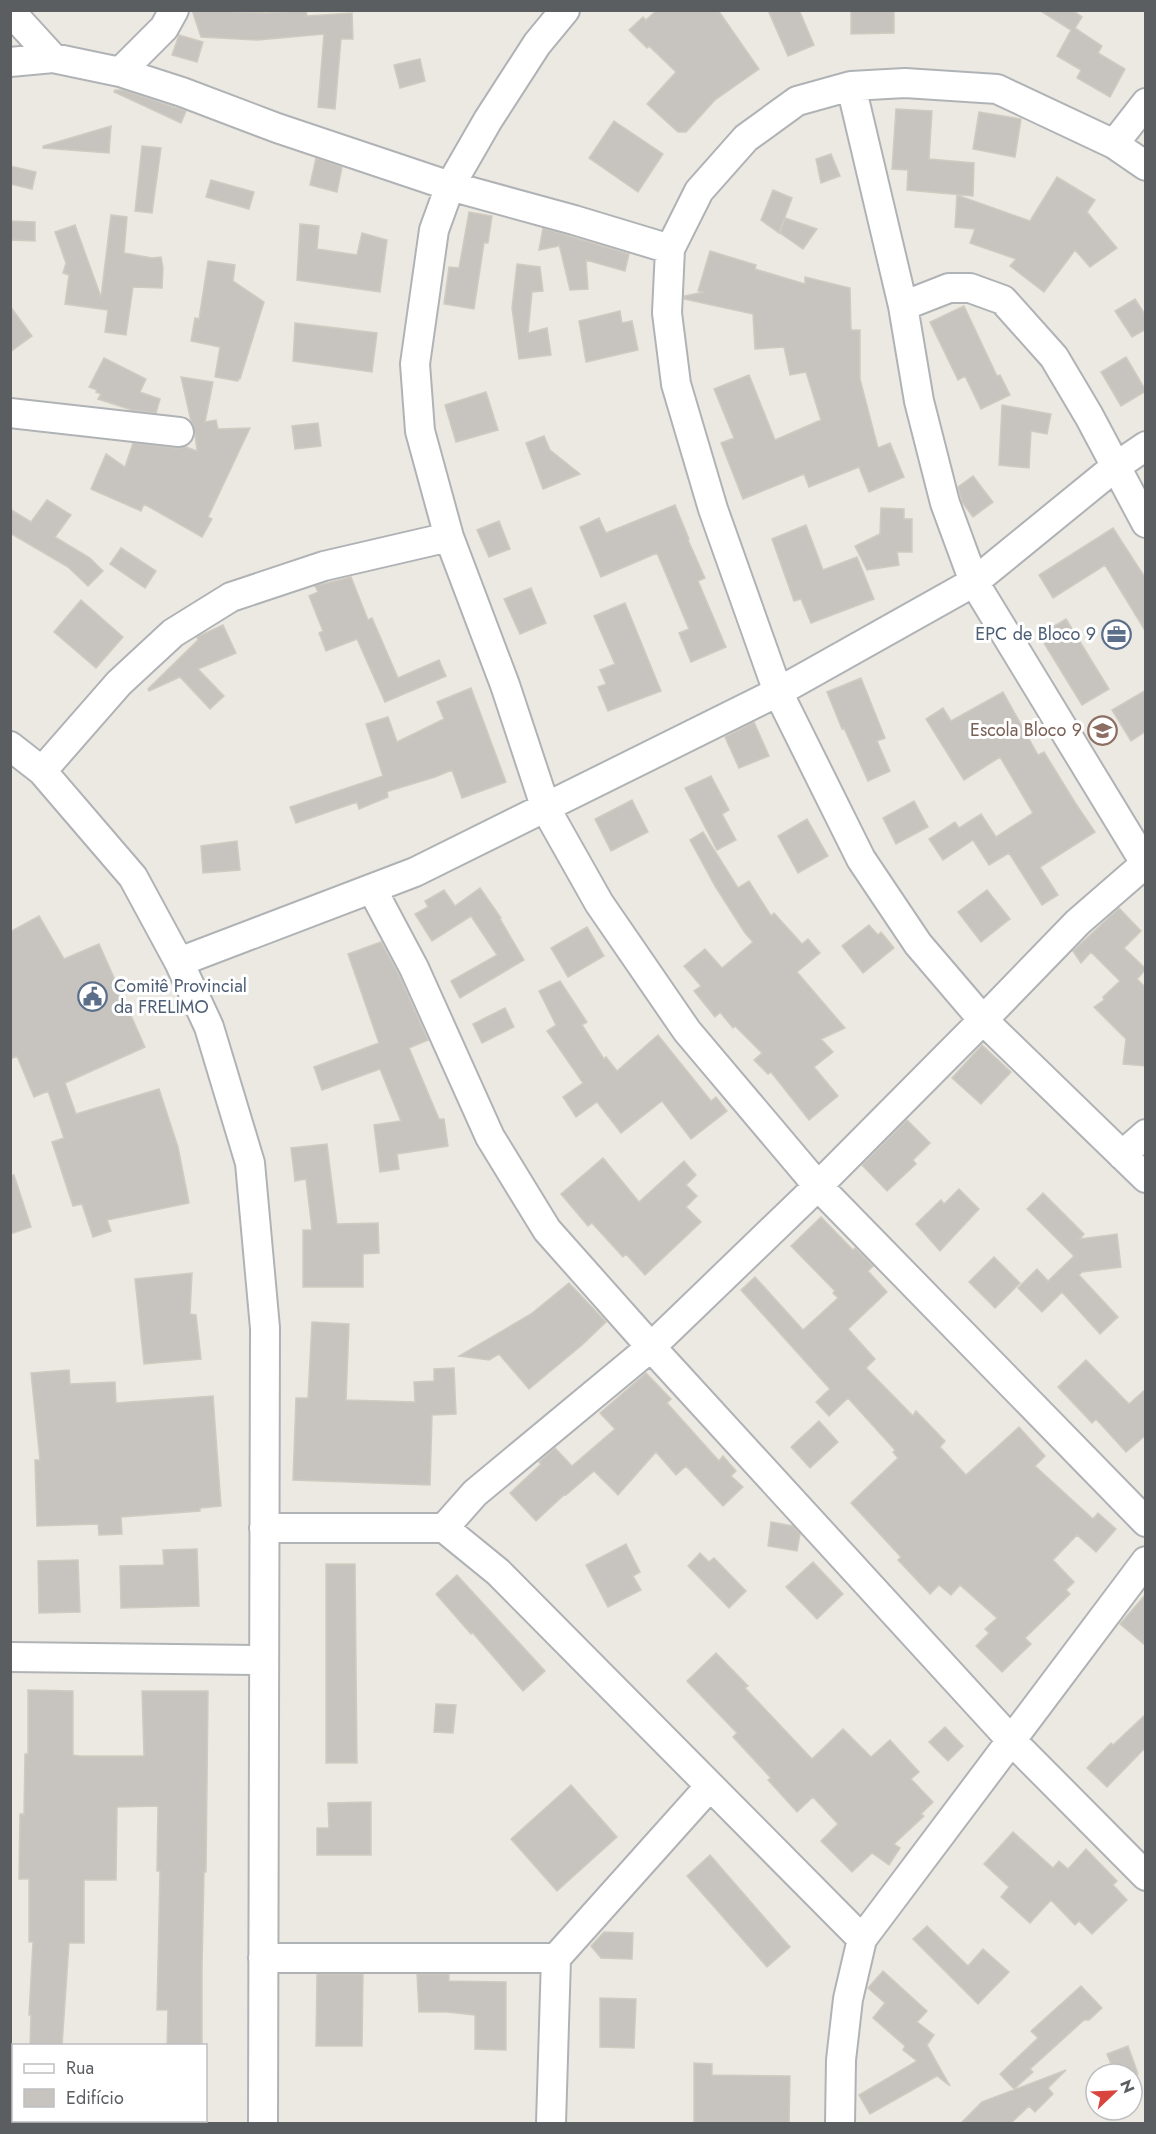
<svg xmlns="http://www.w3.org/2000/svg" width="1156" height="2134" font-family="Jost,sans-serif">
<rect width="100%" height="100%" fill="#ece9e2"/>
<path fill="#c7c4bf" stroke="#d0cbc1" stroke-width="1.5" d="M192 10 267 13 306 10 307 16 352 13 353 39H341L335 109 318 107 324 34 258 40 201 37Z
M657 10H718L759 69 715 100 686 132H678L647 104 676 72 649 46 647 48 629 30 643 17 646 20Z
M768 10H799L814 45 788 56Z
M851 10H894V33L851 34Z
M1039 10H1072L1082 17 1075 28 1102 46 1098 53 1125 69 1110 97 1077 78 1081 70 1057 56 1071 30Z
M179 35 203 42 197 62 172 55Z
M420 59 425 81 400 88 394 65Z
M115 90H123L186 111 181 123 114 92Z
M896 109 932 111 929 159 974 163 973 196 907 190 908 170 892 169Z
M979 112 1021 119 1015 157 973 149Z
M614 121 663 154 638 192 589 158Z
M111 126 109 153 43 148V146Z
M142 146 161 148 152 213 135 211Z
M831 154 840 176 821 183 816 159Z
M316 158 342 167 337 192 310 185Z
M10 166 36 172 32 189 10 184Z
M1057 177 1095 200 1087 212 1117 248 1090 267 1075 250 1044 292 1010 266 1016 259 970 243 975 229 955 227 957 195 1030 221Z
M211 180 254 192 249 209 206 197Z
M773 190 792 198 779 233 761 220Z
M469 212 492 216 488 243H484L474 309 444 304 449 267 459 268Z
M111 215 127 217 124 253 152 258 161 257 163 268 162 288 133 287 126 335 105 332 108 310 65 304 69 275 63 273 66 263 55 232 75 225 101 297Z
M785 218 817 229 803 249 780 233Z
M10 221 35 222V241L10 240Z
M300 224 319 226 317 249 357 255 362 233 387 240 380 292 297 280Z
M543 228 629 254 625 271 586 260 588 289 570 290 559 244V246L539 250Z
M710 251 756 265 755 269 805 284V277L850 288 851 330H860V379L878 448 890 443 904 477 869 492 859 467 809 487 804 474 743 499 721 443 734 438 714 389 749 375 775 440 821 420 806 372 790 375 784 347 755 349 753 314 684 299V296L704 292 698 291Z
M208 261 235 265 233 281 264 302 240 379H238V381L215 377 220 347 191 341 195 318 199 319Z
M517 264 540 267 543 291 532 292 528 333 547 328 551 355 519 359 512 308Z
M1135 299 1146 316V329L1132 337 1115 311Z
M10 306 32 336 10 352Z
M964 306 997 376 1000 375 1010 395 981 409 965 376 958 380 930 322Z
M620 311 622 323 632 321 638 350 586 362 579 321Z
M295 323 377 333 372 372 293 361Z
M1126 357 1146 391 1121 406 1101 372Z
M104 358 146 379 140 392 160 399 156 413 132 410 98 399 101 394 96 392 97 390 89 387Z
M181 377 213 382 205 422 216 420 218 429 250 428 208 517 212 519 202 537 144 504 141 511 91 489 106 454 125 467 133 443 177 448 186 447 197 451 194 426 191 421Z
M486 392 498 430 456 442 445 405Z
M1002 405 1051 414 1047 434 1031 431 1029 468 999 465Z
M318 423 321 446 295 449 292 426Z
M544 436 550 450 580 474 543 489 526 443Z
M973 476 993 502 973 517 962 502 958 487Z
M47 500 71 515 55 537 90 558 103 571 88 586 68 567 10 533V509L31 522Z
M675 505 689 539 688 540 705 578 698 581 726 647 691 662 679 633 689 629 657 553 601 577 580 527 599 518 606 533Z
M881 508 904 509V519H912V552H897L899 565 867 570 855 546 880 534Z
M499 521 510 549 489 557 477 530Z
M806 525 823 570 857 557 874 599 811 623 801 599 794 601 772 539Z
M1113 528 1146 579V632L1105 565 1053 598 1039 575Z
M121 548 156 571 145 588 110 564Z
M351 577 368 620 372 618 398 678 439 660 446 676 385 702 357 639 326 651 319 633 323 631 309 596 318 592 315 586Z
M531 588 546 623 520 634 504 599Z
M81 600 123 637 96 668 54 632Z
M625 603 661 691 608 711 598 687 606 684 600 670 615 664 594 616Z
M1066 619 1109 689 1082 705 1039 635Z
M223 625 236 653 198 669 224 696 210 709 180 677 149 691 148 689 198 640 197 637Z
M861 678 885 738 877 741 890 771 868 781 844 728 842 729 827 692Z
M471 688 506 782 462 798 452 770 435 777 389 791 387 792 388 797 359 809 357 802 296 823 290 807 383 776 366 724 388 717 397 742 444 719 437 702Z
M1146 690V731L1131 741 1112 710Z
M1003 692 1038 755 1044 752 1076 804 1095 832 1040 867 1058 895 1042 905 1009 853 989 865 973 840 943 860 929 839 955 822 959 828 981 814 996 837 1033 813 1000 757 964 780 926 719 943 708 951 721Z
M754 722 769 756 739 768 725 737Z
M711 776 729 810 722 814 736 840 717 850 685 788Z
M632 800 648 832 611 851 595 819Z
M914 801 928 827 896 844 883 818Z
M807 819 828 856 798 873 778 836Z
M703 832 738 888 749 881 771 916 774 913 802 944 808 939 820 953 797 972 845 1028 821 1039 833 1052 814 1067 838 1096 809 1120 771 1072 768 1074 754 1060 762 1053 735 1026 733 1028 720 1012 715 1017 694 991 701 986 684 966 705 949 722 968 753 942 745 933 715 886 690 840Z
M237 841 240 870 203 873 201 846Z
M480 888 501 918 500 919 524 960 460 998 451 981 497 955 471 916 432 941 415 914 428 907 425 901 444 890 455 906Z
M987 890 1010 919 981 942 958 912Z
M1119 908 1141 931 1124 948 1146 969 1137 979 1146 988V1066L1123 1064 1126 1039 1094 1007 1104 1000 1103 997 1120 981 1091 952 1081 963 1073 951Z
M39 916 64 959 99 944 145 1047 65 1083 76 1114 159 1089 178 1147 189 1203 107 1220 111 1231 93 1237 82 1204 73 1206 52 1142 64 1138 48 1091 34 1097 17 1056 10 1059V932Z
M869 925 878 935 881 932 894 948 863 973 842 946Z
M587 927 604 956 568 977 551 948Z
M381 942 399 975 428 1040 409 1048 439 1119H444L448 1146 397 1154 399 1169 380 1172 374 1125 401 1121 380 1069 322 1090 314 1067 379 1043 348 954Z
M560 981 587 1022 582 1025 604 1059 606 1057 617 1071 658 1035 711 1101 716 1097 727 1111 691 1139 662 1101 621 1133 597 1102 576 1117 563 1097 583 1083 547 1031 556 1025 539 991Z
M505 1008 514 1027 482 1043 473 1024Z
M982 1045 1011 1072 981 1104 952 1078Z
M907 1120 930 1143 913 1160 916 1164 887 1191 862 1165Z
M327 1144 337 1224 378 1223 379 1253 363 1254V1287H303V1230H312L306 1179 295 1181 291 1148Z
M603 1158 639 1202 684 1161 696 1175 686 1185 697 1196 686 1207 701 1222 645 1275 626 1254 623 1257 592 1223 588 1226 561 1194Z
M14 1175 31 1227 10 1234V1176Z
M959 1189 979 1209 940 1251 916 1224 941 1200 944 1204Z
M1043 1193 1084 1234 1080 1239 1117 1234 1121 1267 1082 1272 1079 1275 1118 1317 1100 1334 1062 1292 1042 1312 1018 1288 1037 1269 1048 1281 1074 1256 1027 1209Z
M821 1217 853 1250 855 1248 873 1266 868 1271 887 1292 848 1329 875 1359 866 1368 913 1416 916 1411 945 1441 940 1447 966 1475 1019 1427 1045 1456 1035 1466 1093 1519 1098 1513 1116 1529 1096 1552 1077 1535 1053 1560 1074 1582 1066 1590 1070 1594 1025 1638 1031 1644 1002 1672 976 1646 989 1633 985 1629 997 1618 960 1585 951 1595 939 1585 930 1594 898 1560 901 1557 851 1503 898 1458 893 1452 895 1450 848 1398 829 1416 816 1402 830 1389 741 1290 755 1277 803 1330 838 1298 833 1293 835 1291 791 1246Z
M994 1257 1020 1283 995 1308 969 1282Z
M192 1273 190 1314 196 1315 201 1359 144 1364 135 1279Z
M569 1283 606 1322 582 1345 529 1389 499 1354 489 1360 459 1356 531 1314Z
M312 1322 349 1324 346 1400 415 1402 414 1382 434 1381V1369L454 1368 456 1414 432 1415 430 1485 293 1480 296 1398H308Z
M1086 1360 1129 1404 1146 1389V1435L1126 1452 1096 1419 1092 1423 1058 1387Z
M69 1370 70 1384 115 1382 116 1403 213 1396 221 1506 200 1508V1511L121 1517 122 1534 99 1535 98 1524 37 1526 35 1460H40L31 1373Z
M646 1373 671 1399 667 1403 719 1461 723 1456 736 1471 731 1476 743 1487 723 1506 686 1466 676 1475 656 1452 618 1495 594 1471 566 1495 565 1494 536 1521 510 1493 541 1464 539 1462 555 1448 572 1466 615 1429 600 1413Z
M819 1421 838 1442 810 1468 791 1447Z
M771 1522 793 1526 800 1534 797 1551 768 1546Z
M626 1544 640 1572 633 1576 641 1590 608 1607 586 1565Z
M197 1549 199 1606 121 1608 120 1566 164 1565 163 1550Z
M700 1553 709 1562 714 1558 746 1591 729 1608 688 1566Z
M78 1560 80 1612 39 1613 38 1561Z
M813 1562 843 1594 817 1619 786 1587Z
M326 1564H355L357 1763H326Z
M457 1575 545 1671 523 1691 472 1632 471 1634 436 1594Z
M1146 1594V1646L1120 1624Z
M716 1653 748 1686 745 1688 812 1759 843 1729 871 1757 890 1740 919 1772 911 1779 933 1802 921 1814 924 1816 894 1844 900 1848 889 1865 872 1853 852 1872 821 1841 838 1824 813 1797 797 1812 768 1780 771 1778 733 1737 737 1733 687 1681Z
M28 1690 73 1691V1755L79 1756H144L142 1691H208L206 1872H204L202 1966V2046H167L168 2010H157L160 1871H157L158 1806 117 1807 116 1880H84V1943H69L62 2046H30L31 2015H29L33 1942H29V1879H19L20 1814H24L25 1754H28Z
M436 1704 456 1705 453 1733 434 1732Z
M1146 1714V1747L1107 1787 1087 1768 1111 1743 1113 1745Z
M945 1727 963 1746 948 1761 929 1742Z
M571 1785 617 1837 557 1891 511 1839Z
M371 1802V1855H317V1828H329L328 1803Z
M1013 1832 1053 1868 1059 1861 1068 1869 1086 1849 1117 1881 1113 1885 1127 1900 1092 1934 1079 1921 1075 1925 1051 1900 1030 1923 1001 1897 1009 1887 984 1864Z
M710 1855 790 1947 767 1967 687 1876Z
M927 1926 968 1966 983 1949 1009 1972 978 2004 913 1939Z
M604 1932 633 1933 632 1959 601 1958 591 1946Z
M883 1971 927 2011 917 2022 934 2035 927 2045 950 2086 937 2076 870 2114 859 2095 917 2061 903 2050 905 2046 873 2018 885 2003 868 1988Z
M317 1974H363L362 2046H316Z
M417 1974H449V1981L506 1982V2050L475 2049V2015L447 2012H419Z
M1081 1986 1102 2008 1089 2020H1084L1030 2069 1033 2072 1014 2089 1000 2074 1038 2038 1031 2031Z
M600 1998 636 1999 634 2048 600 2047Z
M1128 2046 1138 2074H1115L1107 2054Z
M694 2063 712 2064V2075L790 2076 789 2124H694Z
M1066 2070 1048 2088 1053 2094 1035 2112 1029 2106 1010 2124H960L982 2102Z"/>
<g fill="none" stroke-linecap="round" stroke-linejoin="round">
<defs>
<path id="street" d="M565 10 537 44 488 120 450 186 434 230 415 364 420 431 449 537 505 685 546 809 599 903 687 1031 818 1186 1146 1522
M10 11 53 58
M10 62 53 58 120 72 182 92 277 128 450 186 574 220 670 249
M120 72 164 28 174 10
M851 86 903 306 919 401 945 503 974 582 1145 863
M1114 144 1146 103
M1146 166 1114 144 997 89 905 83 851 86 797 101 746 138 699 191 670 249 667 313 676 384 713 509 778 692 861 859 918 944 983 1020 1146 1178
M903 306 949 288H970L1003 300 1054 357 1089 416 1146 523
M10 413 179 432
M10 746 42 771 133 877 179 962 209 1027 250 1163 265 1328 263 2124
M42 771 119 683 173 633 231 597 324 566 449 537
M372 889 414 968 490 1137 547 1230 651 1347 1011 1740 1146 1876
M179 962 415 872 778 692 974 582 1115 467 1146 446
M1122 1155 1146 1134
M264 1528H444L498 1572 862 1939
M444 1528 475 1493 651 1347 818 1186 983 1020 1078 922 1146 863
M10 1657 264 1660
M263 1958H556L710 1786
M551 2124 556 1958
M840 2124 841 2060 848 1999 862 1939 1146 1561"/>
</defs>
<use href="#street" stroke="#b0b3b6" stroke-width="32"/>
<use href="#street" stroke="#fff" stroke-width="28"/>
</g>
<defs>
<symbol id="office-ring" viewBox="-11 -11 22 22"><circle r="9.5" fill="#fff" stroke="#5c6f8a" stroke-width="1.5"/><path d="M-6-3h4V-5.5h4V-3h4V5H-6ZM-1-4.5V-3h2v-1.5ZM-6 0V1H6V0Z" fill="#5c6f8a"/></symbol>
<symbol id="school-ring" viewBox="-11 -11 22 22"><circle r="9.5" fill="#fff" stroke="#8d6e63" stroke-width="1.5"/><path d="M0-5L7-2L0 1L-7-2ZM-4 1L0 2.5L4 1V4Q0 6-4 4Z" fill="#8d6e63"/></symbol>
<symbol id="civic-ring" viewBox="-11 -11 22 22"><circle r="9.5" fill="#fff" stroke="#5c6f8a" stroke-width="1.5"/><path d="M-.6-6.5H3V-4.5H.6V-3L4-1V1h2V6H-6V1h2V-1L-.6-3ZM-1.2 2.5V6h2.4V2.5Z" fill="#5c6f8a"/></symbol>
</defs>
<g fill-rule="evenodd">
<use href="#office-ring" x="1100" y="618" width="33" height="33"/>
<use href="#school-ring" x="1086" y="714" width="33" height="33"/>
<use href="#civic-ring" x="76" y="980" width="33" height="33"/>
</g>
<g text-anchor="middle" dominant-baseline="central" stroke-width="6" stroke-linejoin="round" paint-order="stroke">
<g font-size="18" fill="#4e5e75" stroke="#fff" text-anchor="end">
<text x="1096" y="634">EPC de Bloco 9</text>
<text x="114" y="986" text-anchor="start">Comitê Provincial<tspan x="114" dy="21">da FRELIMO</tspan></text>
</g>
<g font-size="18" fill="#785e54" stroke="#fff" text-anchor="end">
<text x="1082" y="730">Escola Bloco 9</text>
</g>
</g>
<rect width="1156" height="2134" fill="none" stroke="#5b5e61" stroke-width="24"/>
<rect x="12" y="2044" width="195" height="78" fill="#ffffff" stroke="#bdbfc0" stroke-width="1.5"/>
<rect x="24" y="2064" width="30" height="9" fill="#ffffff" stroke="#bdbfc0" stroke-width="1.5"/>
<text x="66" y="2074" font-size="18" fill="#5b5e61">Rua</text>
<rect x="24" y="2089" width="30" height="18" fill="#c7c4bf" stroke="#bdbfc0" stroke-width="1.5"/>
<text x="66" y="2104" font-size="18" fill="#5b5e61">Edifício</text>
<g transform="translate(1114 2092) rotate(67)"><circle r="28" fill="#ffffff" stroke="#bdbfc0" stroke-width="1.5"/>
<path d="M0-4.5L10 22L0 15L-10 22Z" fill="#d7453d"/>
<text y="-9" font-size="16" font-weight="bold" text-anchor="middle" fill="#5b5e61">N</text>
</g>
</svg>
